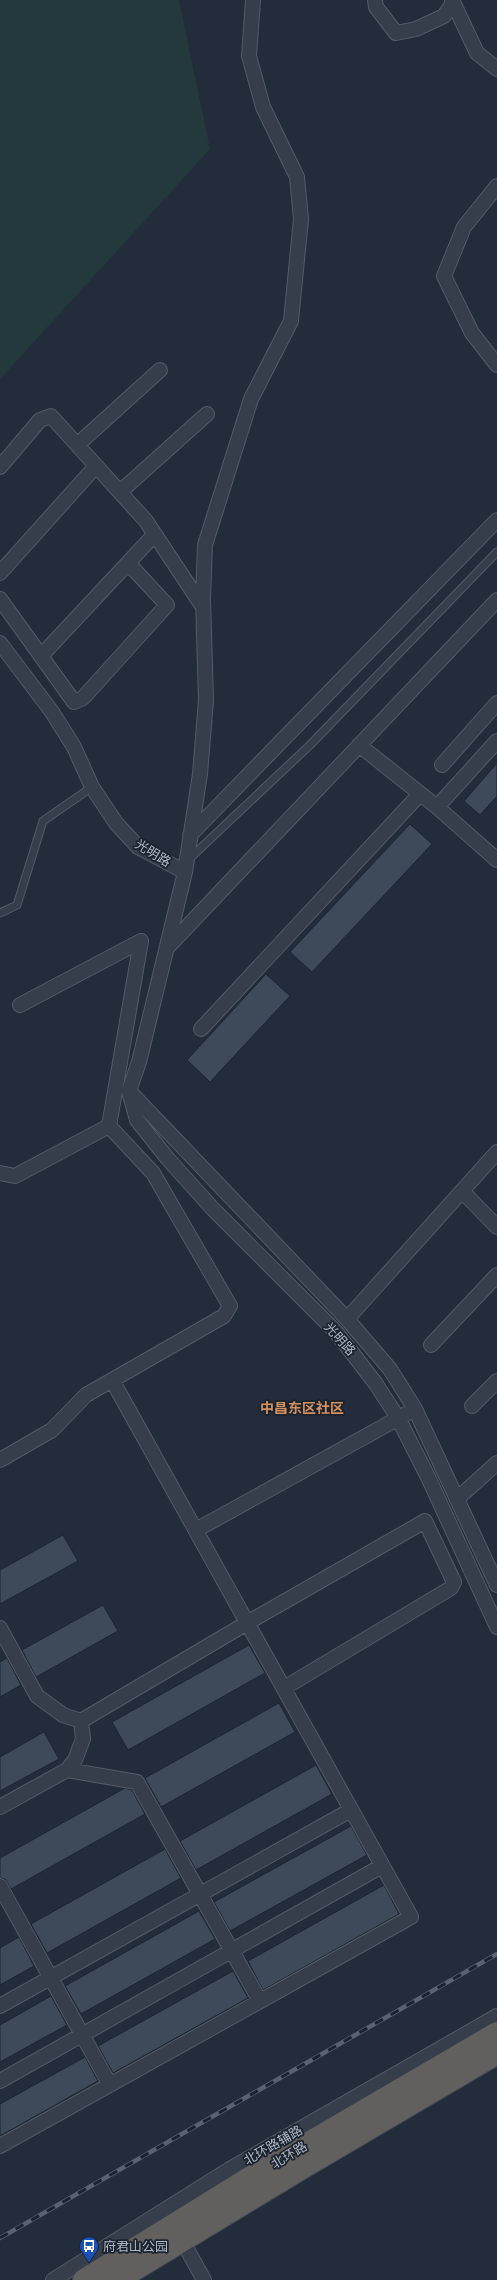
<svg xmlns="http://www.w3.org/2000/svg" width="497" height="2280" font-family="Poppins,'Noto Sans SC',sans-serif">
<rect width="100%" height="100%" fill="#222c3a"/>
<path fill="#24393b" d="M0 0H179L210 149 0 379Z"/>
<path fill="#3e4a59" stroke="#1d2531" d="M497 763V796L480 815 464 801Z
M410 824 432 844 312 972 290 952Z
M266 974 290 996 210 1082 187 1060Z
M63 1535 78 1561 0 1604V1570Z
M103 1605 118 1631 36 1677 22 1650Z
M249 1645 265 1673 128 1750 112 1722Z
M7 1658 21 1685 0 1697V1662Z
M279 1703 295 1732 161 1807 145 1778Z
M44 1732 59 1759 0 1791V1757Z
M316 1765 332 1794 196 1870 180 1841Z
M125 1788 132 1790 145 1814 11 1889 5 1879 0 1878V1858Z
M351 1826 367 1855 230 1931 214 1902Z
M165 1849 181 1878 47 1953 31 1924Z
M384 1885 399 1914 263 1990 248 1961Z
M199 1911 215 1939 81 2014 65 1986Z
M19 1937 34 1966 0 1985V1948Z
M233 1971 248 1998 113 2073 98 2046Z
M51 1996 67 2025 0 2062V2025Z
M85 2057 98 2081 0 2136V2104Z"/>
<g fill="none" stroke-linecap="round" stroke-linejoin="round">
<defs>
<path id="service" d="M188 860 310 745 497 552
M0 913 17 905 43 821 92 787"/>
<path id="minor" d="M375 0 376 7 396 33 416 29 444 16 453 3
M452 0 477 53 497 69
M497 186 464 227 444 276 472 333 497 365
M77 445 160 370
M0 467 40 420 51 416 146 521 203 607
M120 492 207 414
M0 573 96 466
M0 599 74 702 83 698 167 605 128 563
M0 643 52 712 74 747 92 787 116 823 138 847 185 872 139 1062 129 1091 137 1120 168 1159 213 1209 336 1332 376 1384 398 1418 428 1477 497 1627
M41 656 155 534
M359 745 437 807 497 860
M442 765 497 703
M437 807 497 741
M190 835 497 520
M185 872 200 774 206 700 203 599 205 545 251 399 291 321 301 219 297 177 263 107 249 56 253 0
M167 948 497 600
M201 1029 420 794
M131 1093 347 1319 390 1369 415 1409 497 1585
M0 1173 15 1176 109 1126
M462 1191 497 1227
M347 1319 497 1152
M431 1345 497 1275
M472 1406 497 1381
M0 1460 52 1430 86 1395 224 1316 230 1306 153 1173 109 1126 141 941 20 1005
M458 1498 497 1463
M196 1530 406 1414
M0 1628 37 1696 63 1715 81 1721 247 1623 425 1521 454 1582 451 1588 284 1688
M67 1770 137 1782 260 2001
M0 1807 67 1770 75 1760 83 1739 81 1721
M0 1886 110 2085
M0 2006 351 1810
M0 2081 382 1866
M0 2146 411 1917 112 1380
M182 2240 204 2280
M53 2280 230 2169 497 2016"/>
<path id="trunk" d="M84 2280 254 2175 497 2033
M117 2280 300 2169 497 2053"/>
</defs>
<use href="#service" stroke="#535c68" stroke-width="9"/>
<use href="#minor" stroke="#535c68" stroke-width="16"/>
<use href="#trunk" stroke="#404955" stroke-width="24"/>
<use href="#service" stroke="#353e4a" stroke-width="7"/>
<use href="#minor" stroke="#353e4a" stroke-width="14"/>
<use href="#trunk" stroke="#62605e" stroke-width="22"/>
<defs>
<path id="rail" d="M0 2238 497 1954"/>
</defs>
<use href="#rail" stroke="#576272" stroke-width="4.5"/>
<use href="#rail" stroke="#1b232f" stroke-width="3" stroke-dasharray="9" stroke-linecap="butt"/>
</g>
<defs>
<symbol id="bus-pin" viewBox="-11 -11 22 30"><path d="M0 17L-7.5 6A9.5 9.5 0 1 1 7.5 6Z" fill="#1a4fb4" stroke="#1b232f"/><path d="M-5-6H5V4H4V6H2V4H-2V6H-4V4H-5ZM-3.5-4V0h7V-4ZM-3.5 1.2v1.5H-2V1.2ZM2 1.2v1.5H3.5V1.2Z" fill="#fff"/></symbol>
</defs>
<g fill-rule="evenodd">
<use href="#bus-pin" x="78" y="2235" width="22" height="30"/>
</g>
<g text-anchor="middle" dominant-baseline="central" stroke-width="3.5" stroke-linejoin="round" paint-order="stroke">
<g font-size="13" fill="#b0b9c6" stroke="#1b232f">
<text transform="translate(153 853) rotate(32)">光明路</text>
<text transform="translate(340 1339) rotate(48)">光明路</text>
<text transform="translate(273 2145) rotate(-30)">北环路辅路</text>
<text transform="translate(289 2155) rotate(-31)">北环路</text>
</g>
<g font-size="13" fill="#b0b9c6" stroke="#1b232f" text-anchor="start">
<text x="103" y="2246">府君山公园</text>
</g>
<g font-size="14" font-weight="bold" fill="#d4905e" stroke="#1b232f">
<text x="302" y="1408">中昌东区社区</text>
</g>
</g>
</svg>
